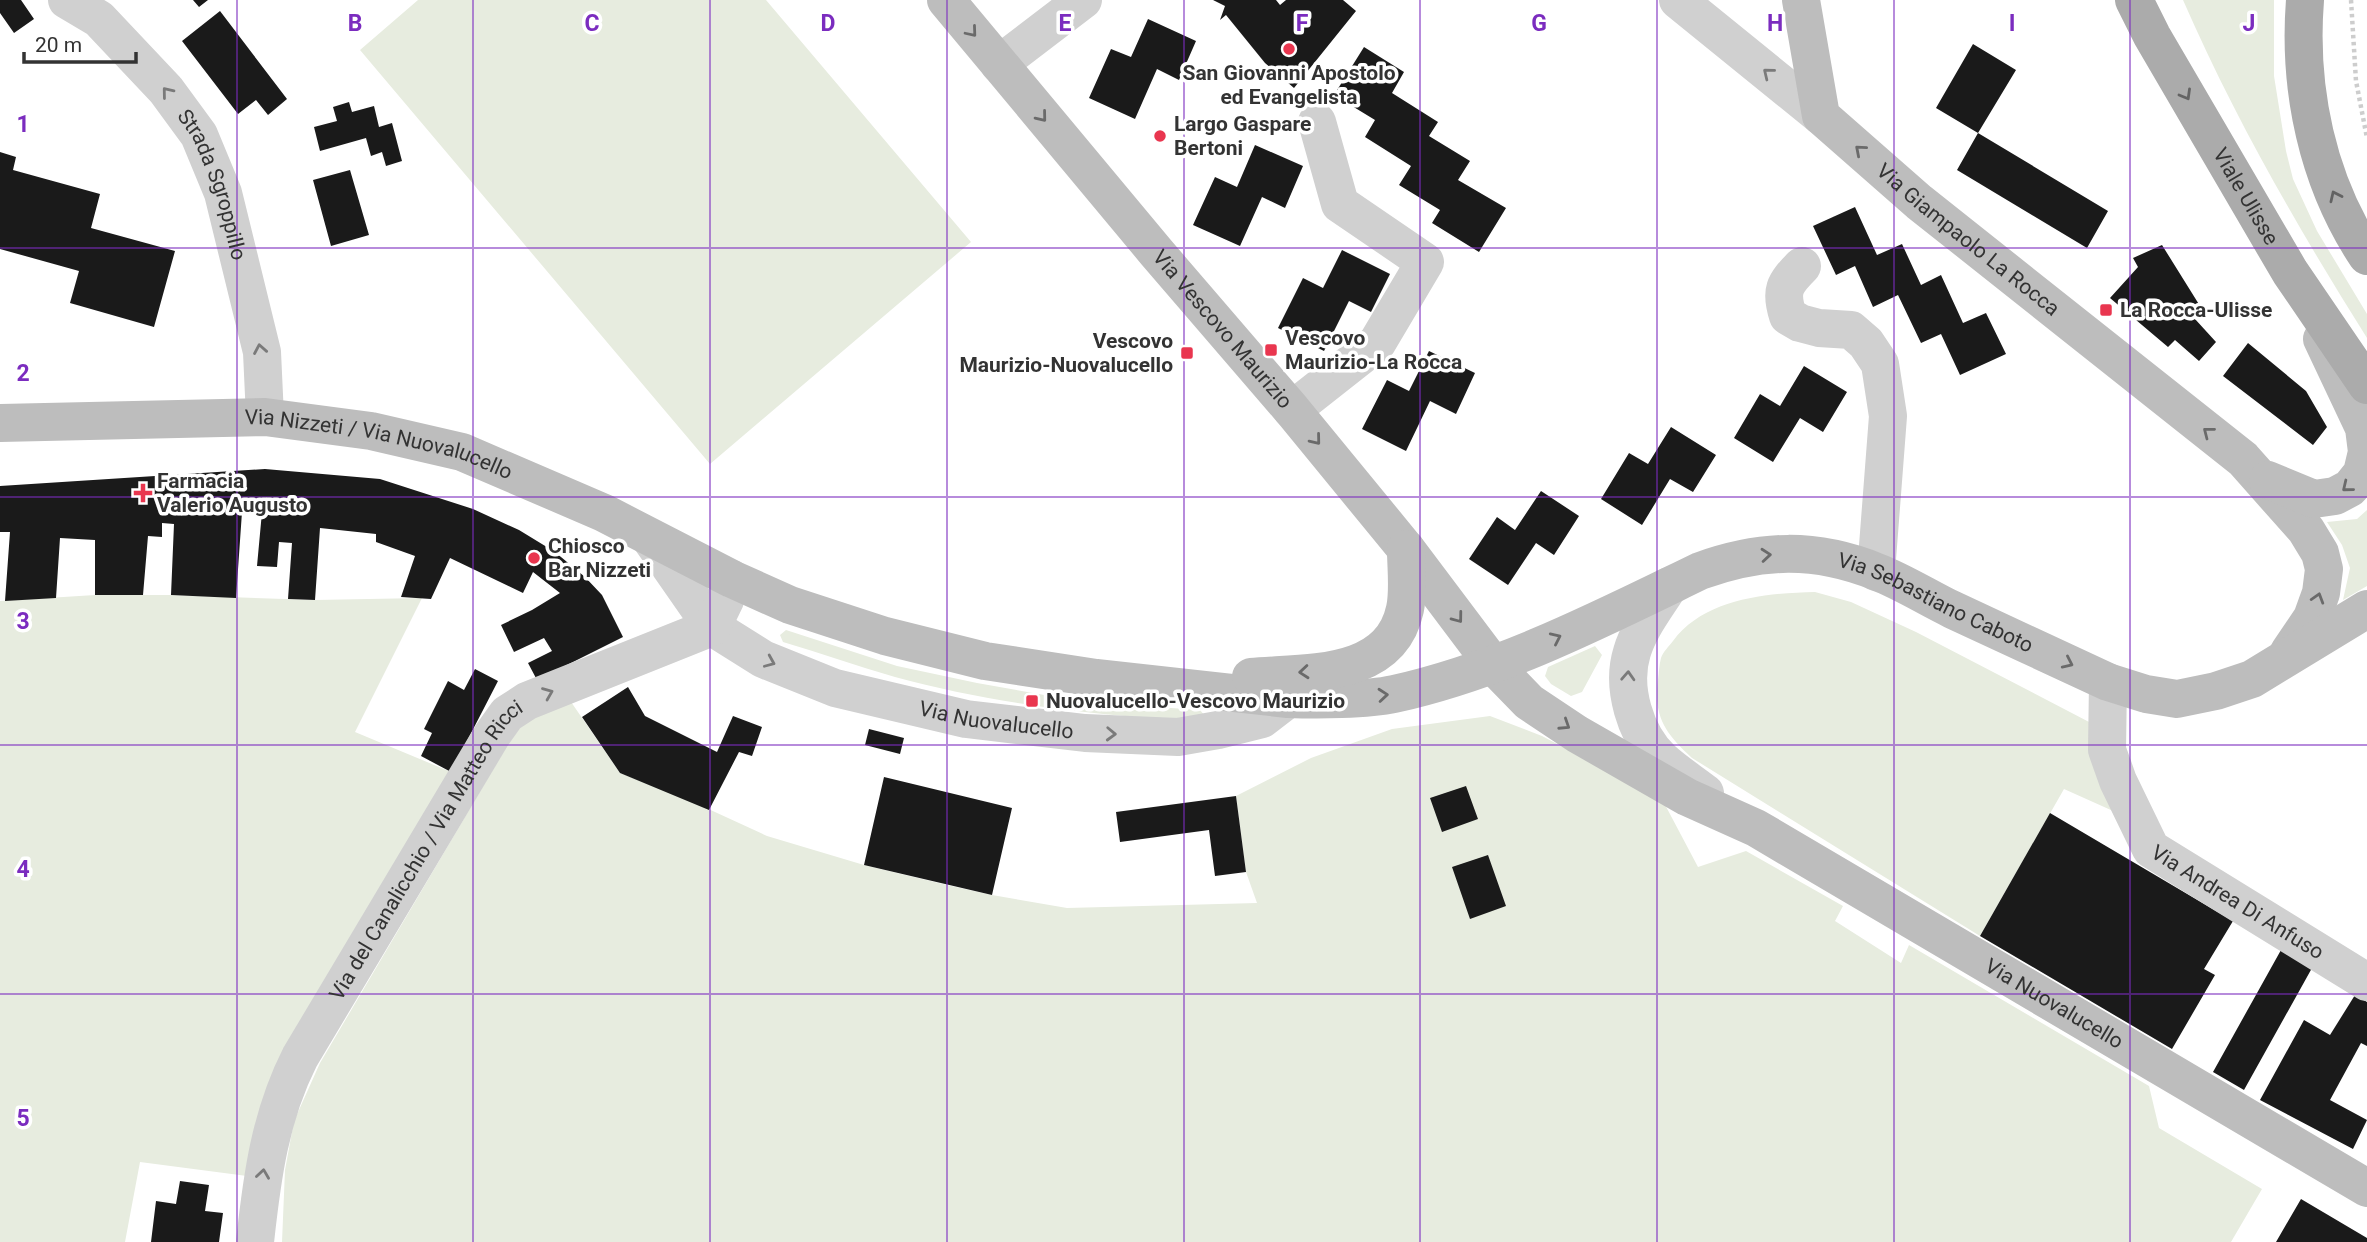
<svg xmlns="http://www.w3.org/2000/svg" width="2367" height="1242" font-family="Roboto,sans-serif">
<rect width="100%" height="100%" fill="#fff"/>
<path fill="#e7ecdf" d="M418 0H766L971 242 710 464 360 50Z
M2183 0H2274V76L2286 151 2293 179 2317 231 2367 314V338C2299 230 2234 117 2183 0Z
M2367 510V586L2343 600 2350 568 2342 545 2327 522 2357 519Z
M1815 592 1851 602 1916 632 2091 723 2122 815 2064 789 1980 936 1692 758C1666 734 1653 717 1658 680 1659 673 1659 665 1661 658 1663 652 1669 646 1673 641 1704 599 1766 593 1815 592Z
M95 595H171L315 600 422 598 355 732 451 772 247 1176 140 1162 125 1242H0V601Z
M786 630 897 666 977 683 1084 702 1200 710 1205 716 1200 721C1098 716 994 704 895 677 857 666 820 653 783 642L780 635Z
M1595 646 1602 655 1582 692 1571 696 1551 684 1545 676 1548 667Z
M569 699 620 773 691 801 767 836 864 865 947 885 992 895 1067 908 1257 903 1246 872 1236 796 1311 758 1392 729 1490 716 1542 736 1662 799 1698 867 1746 851 1843 906 1835 921 1901 963 1909 945 2149 1086 2159 1128 2262 1189 2231 1242H282L285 1170 294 1121 320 1063 508 744 522 725Z"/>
<path fill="#1a1a1a" d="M0 0H21L34 19 14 33 0 13Z
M193 0H208L199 7Z
M1213 0H1276L1280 5 1286 0H1343L1356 11 1294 88 1265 63 1226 15 1220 20 1225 6Z
M220 11 287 99 268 115 256 100 238 114 182 41Z
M1148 19 1196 41 1179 80 1157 69 1135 119 1089 98 1111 49 1131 57Z
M1973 44 2016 70 1978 133 1936 108Z
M1364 47 1404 72 1392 93 1438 122 1429 136 1470 161 1458 180 1506 208 1479 252 1432 223 1440 210 1399 185 1411 166 1365 137 1375 120 1334 95Z
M349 102 352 112 374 106 379 127 392 123 402 161 386 166 382 152 371 156 366 138 320 151 314 127 337 121 333 107Z
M1978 133 2108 211 2087 248 1957 170Z
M1255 145 1303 166 1285 208 1262 197 1240 246 1193 225 1215 177 1237 187Z
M0 152 16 157 13 170 100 194 91 228 175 251 154 327 70 303 79 271 0 249Z
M350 170 369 235 331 246 313 180Z
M1855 207 1877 255 1902 244 1921 285 1941 275 1963 323 1986 313 2006 354 1960 375 1941 334 1921 343 1898 295 1873 307 1855 266 1836 275 1813 226Z
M2162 245 2205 314 2195 319 2216 342 2199 361 2175 340 2168 347 2110 298 2138 267 2133 258Z
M1342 250 1390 274 1371 312 1349 301 1324 351 1278 328 1303 278 1323 288Z
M2248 343 2306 391 2327 427 2313 445 2223 376Z
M1429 351 1475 373 1456 414 1430 401 1406 451 1362 429 1387 380 1409 391Z
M1804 366 1847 392 1823 432 1800 418 1773 462 1734 438 1760 394 1780 406Z
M1671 427 1716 455 1693 492 1670 479 1642 525 1601 499 1629 453 1648 464Z
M265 469 380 479 473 509 519 530 555 552 585 577 602 595 623 637 537 680 528 663 552 651 544 638 514 652 501 625 532 610 560 593 533 572 523 593 450 558 431 599 401 597 415 556 376 542V534L320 528 315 600 288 599 292 543 279 542 277 567 257 566 262 512H242L236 598 171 595 174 524 162 523V537L148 536 143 595H95V540L60 538 56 598 5 601 10 532H0V486Z
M1541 491 1579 516 1554 555 1536 543 1508 585 1469 559 1497 517 1515 530Z
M475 669 498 681 451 772 421 756 432 733 424 729 448 681 464 690Z
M628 687 645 716 717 752 733 716 762 727 752 756 739 752 709 810 620 773 582 717Z
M869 729 904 738 900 754 865 745Z
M884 777 1012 808 992 895 864 865Z
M1466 786 1478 819 1442 832 1430 798Z
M1236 796 1246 872 1215 876 1209 830 1120 842 1116 812Z
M2050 813 2233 921 2204 969 2215 975 2172 1049 1980 936Z
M1488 855 1506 906 1470 919 1452 867Z
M2281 950 2312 968 2244 1090 2213 1072Z
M2355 995 2367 1002V1046L2361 1043 2330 1100 2367 1120 2353 1149 2260 1100 2304 1020 2330 1035Z
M180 1181 209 1185 205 1211 223 1213 219 1242H151L156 1201 176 1204Z
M2301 1199 2367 1238V1242H2276Z"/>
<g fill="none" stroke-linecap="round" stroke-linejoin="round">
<path stroke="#cdcdcd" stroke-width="4.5" stroke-dasharray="3.5 3.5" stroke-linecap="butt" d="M2351 0 2356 81 2367 138"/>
<g stroke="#d0d0d0" stroke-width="38">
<path d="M1678 0 1821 116"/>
<path d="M999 64 1083 0"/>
<path d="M1802 266C1784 284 1780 291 1788 316L1800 323 1819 328 1851 330 1866 343 1880 364 1888 416 1876 572"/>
<path d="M1292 410 1377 343 1425 262 1340 204 1317 122"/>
<path id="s1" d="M650 538 712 627 763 659 835 688 966 719 1085 733 1178 737 1218 730 1262 719 1288 699"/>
<path d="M1669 586C1656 607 1639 628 1632 652 1621 687 1635 735 1662 760 1675 772 1691 782 1705 793"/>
<path id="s2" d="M2108 682 2107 750 2118 781 2151 849 2367 982"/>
<path id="s3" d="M255 1242C262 1177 270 1116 300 1057L492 735 507 714 527 701 712 627 725 600 732 579"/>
</g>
<path stroke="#d0d0d0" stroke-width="38" id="s4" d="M67 0 99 19 166 90 199 135 223 193 262 352 265 417"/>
<g stroke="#bdbdbd" stroke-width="38">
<path id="s5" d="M946 0 1156 252 1292 410 1406 549 1494 666 1529 702 1577 734 1687 797 1756 828 2367 1188"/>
<path id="s6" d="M1801 0 1821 116 1919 202 2243 459 2306 530 2320 553 2324 569 2321 593 2312 618 2289 652"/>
<path id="s7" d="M0 423 265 417 371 431 462 452 604 513 732 579 790 605 885 636 985 661 1096 678 1288 699C1316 700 1367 700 1394 694 1502 670 1601 619 1700 571 1761 549 1815 547 1877 572 1903 582 1928 598 1953 610 2005 634 2056 658 2108 682L2146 694 2177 699 2216 691 2252 679 2367 609"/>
<path d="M2268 480 2314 499 2335 496 2350 488 2362 473 2367 452 2364 428 2322 339"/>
<path d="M1251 677C1307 672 1390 679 1405 609 1409 591 1406 568 1406 549"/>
</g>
<g stroke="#ababab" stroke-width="38">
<path id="s8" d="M2134 0 2152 36 2290 272 2367 385"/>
<path d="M2305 0C2298 89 2317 181 2367 256"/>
</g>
</g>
<defs><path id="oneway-chevron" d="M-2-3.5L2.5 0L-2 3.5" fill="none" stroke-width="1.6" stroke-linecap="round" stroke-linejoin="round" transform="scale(1.75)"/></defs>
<g stroke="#6a6a6a">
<use href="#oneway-chevron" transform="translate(972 32) rotate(50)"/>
<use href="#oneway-chevron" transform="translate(1042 117) rotate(51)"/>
<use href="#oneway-chevron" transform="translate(1860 150) rotate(-139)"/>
<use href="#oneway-chevron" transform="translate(2208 432) rotate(-142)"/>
<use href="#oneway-chevron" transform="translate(1316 440) rotate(51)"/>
<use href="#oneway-chevron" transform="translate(2347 487) rotate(141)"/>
<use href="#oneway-chevron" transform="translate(1766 555) rotate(-5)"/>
<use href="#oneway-chevron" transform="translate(2318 598) rotate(-73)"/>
<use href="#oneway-chevron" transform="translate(1458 618) rotate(53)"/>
<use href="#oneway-chevron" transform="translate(1556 638) rotate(-25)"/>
<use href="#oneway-chevron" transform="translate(2068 663) rotate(25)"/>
<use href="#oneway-chevron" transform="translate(1304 672) rotate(175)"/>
<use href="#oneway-chevron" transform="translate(1383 695) rotate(-5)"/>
<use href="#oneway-chevron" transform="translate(1565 725) rotate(33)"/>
</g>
<g stroke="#7a7a7a">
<use href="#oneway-chevron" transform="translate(1768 73) rotate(-141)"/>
<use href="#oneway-chevron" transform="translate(167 92) rotate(-129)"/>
<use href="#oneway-chevron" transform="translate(260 349) rotate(-100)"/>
<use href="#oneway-chevron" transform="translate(770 662) rotate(23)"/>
<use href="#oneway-chevron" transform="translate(1628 676) rotate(-87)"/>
<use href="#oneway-chevron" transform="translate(548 693) rotate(-22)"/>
<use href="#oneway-chevron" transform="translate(1111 734) rotate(2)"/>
<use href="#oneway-chevron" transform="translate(263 1174) rotate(-82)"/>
</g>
<g stroke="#636363">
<use href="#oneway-chevron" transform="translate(2186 95) rotate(60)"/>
<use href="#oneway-chevron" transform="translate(2335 196) rotate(-115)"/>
</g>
<path fill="none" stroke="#7b2cbf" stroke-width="2" stroke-opacity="0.55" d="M237 0V1242M473 0V1242M710 0V1242M947 0V1242M1184 0V1242M1420 0V1242M1657 0V1242M1894 0V1242M2130 0V1242M0 248H2367M0 497H2367M0 745H2367M0 994H2367"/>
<g fill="#e9364f" stroke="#fff" stroke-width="2.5">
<circle cx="1289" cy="49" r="7"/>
<circle cx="1160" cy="136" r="7"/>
<rect x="2099" y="303" width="14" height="14" rx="3.5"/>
<rect x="1264" y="343" width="14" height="14" rx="3.5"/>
<rect x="1180" y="346" width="14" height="14" rx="3.5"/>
<path d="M139.5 482.5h7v7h7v7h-7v7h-7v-7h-7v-7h7z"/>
<circle cx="534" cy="558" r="7"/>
<rect x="1025" y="694" width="14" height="14" rx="3.5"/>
</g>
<g text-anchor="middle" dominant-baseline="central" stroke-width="7" stroke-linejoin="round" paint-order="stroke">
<g font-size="21" font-weight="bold" fill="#333" stroke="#fff" text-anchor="start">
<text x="1289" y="73" text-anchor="middle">San Giovanni Apostolo<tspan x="1289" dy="24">ed Evangelista</tspan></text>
<text x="1174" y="124">Largo Gaspare<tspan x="1174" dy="24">Bertoni</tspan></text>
<text x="2120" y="310">La Rocca-Ulisse</text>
<text x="1285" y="338">Vescovo<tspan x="1285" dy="24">Maurizio-La Rocca</tspan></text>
<text x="1173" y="341" text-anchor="end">Vescovo<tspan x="1173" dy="24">Maurizio-Nuovalucello</tspan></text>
<text x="157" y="481">Farmacia<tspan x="157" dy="24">Valerio Augusto</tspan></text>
<text x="548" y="546">Chiosco<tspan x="548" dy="24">Bar Nizzeti</tspan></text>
<text x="1046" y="701">Nuovalucello-Vescovo Maurizio</text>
</g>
<g font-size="21" fill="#333" stroke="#fff">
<text stroke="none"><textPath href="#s4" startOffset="242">Strada Sgroppillo</textPath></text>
<text stroke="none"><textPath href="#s8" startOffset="226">Viale Ulisse</textPath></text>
<text stroke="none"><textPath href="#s6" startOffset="310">Via Giampaolo La Rocca</textPath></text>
<text stroke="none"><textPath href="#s5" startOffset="430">Via Vescovo Maurizio</textPath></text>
<text stroke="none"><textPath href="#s7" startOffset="382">Via Nizzeti / Via Nuovalucello</textPath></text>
<text stroke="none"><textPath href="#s7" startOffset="2020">Via Sebastiano Caboto</textPath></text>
<text stroke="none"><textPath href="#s1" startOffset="411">Via Nuovalucello</textPath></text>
<text stroke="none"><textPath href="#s3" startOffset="434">Via del Canalicchio / Via Matteo Ricci</textPath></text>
<text stroke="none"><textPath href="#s2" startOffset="278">Via Andrea Di Anfuso</textPath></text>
<text stroke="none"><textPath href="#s5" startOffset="1519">Via Nuovalucello</textPath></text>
</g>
</g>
<g font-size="23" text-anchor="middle" font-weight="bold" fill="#7b2cbf" stroke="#fff" stroke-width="7" stroke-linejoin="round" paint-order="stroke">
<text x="355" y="31">B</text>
<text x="592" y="31">C</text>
<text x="828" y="31">D</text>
<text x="1065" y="31">E</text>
<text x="1302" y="31">F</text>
<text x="1539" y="31">G</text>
<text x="1775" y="31">H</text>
<text x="2012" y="31">I</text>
<text x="2249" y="31">J</text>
<text x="23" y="132">1</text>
<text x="23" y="381">2</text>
<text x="23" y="629">3</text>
<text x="23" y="877">4</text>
<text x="23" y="1126">5</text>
</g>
<path d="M24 52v10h112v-10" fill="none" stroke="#333333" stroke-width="3.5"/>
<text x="35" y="52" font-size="21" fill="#333333" stroke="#ffffff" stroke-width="5" paint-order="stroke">20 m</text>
</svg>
